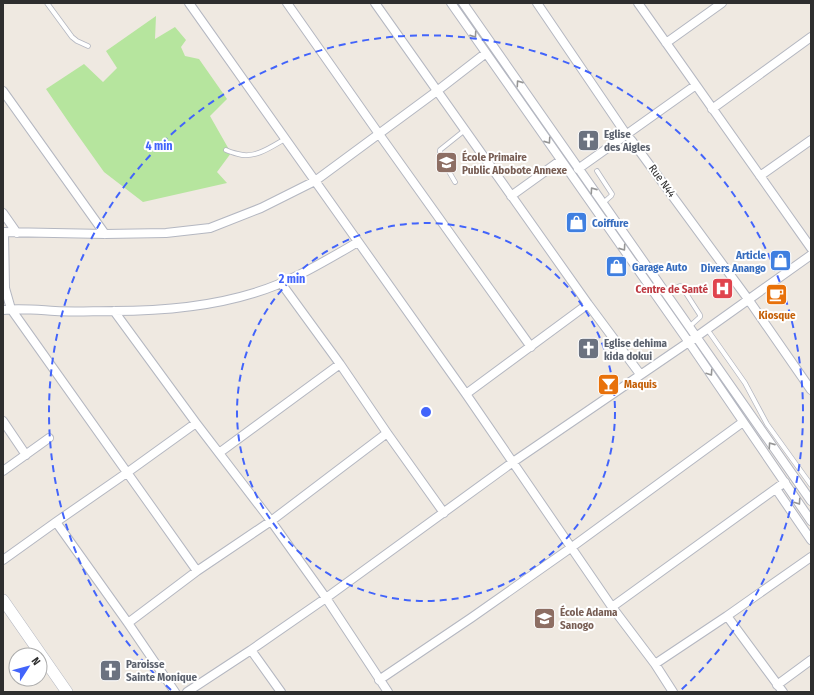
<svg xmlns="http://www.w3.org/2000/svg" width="814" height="695" font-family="'Fira Sans Condensed',sans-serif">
<rect width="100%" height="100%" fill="#efe9e1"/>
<path fill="#b6e59e" d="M156 16 155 39 175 27 186 40 181 47 185 56 199 59 227 99 210 116 231 153 217 172 227 183 143 202 104 172 72 127 46 89 84 64 103 82 117 68 106 51Z"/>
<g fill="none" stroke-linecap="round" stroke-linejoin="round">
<defs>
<path id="service" d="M47 3 72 37 77 41 88 46
M226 150C230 152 234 153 238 154 255 159 271 147 285 139
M597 171 612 194 611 196 603 203
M455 182 440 156V150L465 130
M666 294 680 286 682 287 700 315V317L689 327
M707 329 745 383 767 424 811 485"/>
<path id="minor" d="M189 3 466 394 612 607 655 664 673 692
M287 3 379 134 531 347
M375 3 588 304 640 374
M451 3 688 341 811 521
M463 3 811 501
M537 3 626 134 632 141 748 299 811 390
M638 3 811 248
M666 43 722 3
M3 91 105 234
M712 109 811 37
M578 169 696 85
M760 176 811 140
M511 196 561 160
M3 213 17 233
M3 232 105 234 166 233 210 228 261 208 315 181 437 91 486 53
M4 232 5 288 11 309 197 571
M281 283 340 364 387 433 444 513
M3 310C20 308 38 310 55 311 74 312 93 311 113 311 160 311 209 307 254 293 291 282 325 261 358 242
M114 311 196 423 271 521 326 598 388 692
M466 394 588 304
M3 421 26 455
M219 453 340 364
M3 471 49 438
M776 489 811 540
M56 522 128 623 175 692
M3 560 56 522 128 472 196 423
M612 607 785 482
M727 616 783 692
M128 623 197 571 271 521 387 433
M251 650 281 692
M655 664 727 616 811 557
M379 680 471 618 572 547 743 422
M777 685 811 660
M187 692 251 650 326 598 513 462 696 337 811 255"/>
<path id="tertiary" d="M3 600 67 692"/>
</defs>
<use href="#service" stroke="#b4b7c1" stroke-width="5.5"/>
<use href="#minor" stroke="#b4b7c1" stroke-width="10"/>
<use href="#tertiary" stroke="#b4b7c1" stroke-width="12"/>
<use href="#service" stroke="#fff" stroke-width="4"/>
<use href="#minor" stroke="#fff" stroke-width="8"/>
<use href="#tertiary" stroke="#fff" stroke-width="11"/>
</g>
<defs><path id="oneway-chevron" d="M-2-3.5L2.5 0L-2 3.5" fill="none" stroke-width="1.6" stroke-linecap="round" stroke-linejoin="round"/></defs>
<g stroke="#969696">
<use href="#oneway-chevron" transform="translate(474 35) rotate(55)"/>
<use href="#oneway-chevron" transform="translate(519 83) rotate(-125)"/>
<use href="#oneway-chevron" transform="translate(548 141) rotate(55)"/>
<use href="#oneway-chevron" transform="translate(593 190) rotate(-125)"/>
<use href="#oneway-chevron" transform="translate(623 248) rotate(55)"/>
<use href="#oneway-chevron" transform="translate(710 373) rotate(56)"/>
<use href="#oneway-chevron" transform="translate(771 445) rotate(-125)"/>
<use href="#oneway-chevron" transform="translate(798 502) rotate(56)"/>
</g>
<g fill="none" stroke="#4264fb" stroke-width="2" stroke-dasharray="7 5">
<circle cx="426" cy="412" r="189"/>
<path d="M171 690A377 377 0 1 1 681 690"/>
</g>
<defs>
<symbol id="church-square" viewBox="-11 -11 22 22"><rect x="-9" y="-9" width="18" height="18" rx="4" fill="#6b7280" stroke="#fff"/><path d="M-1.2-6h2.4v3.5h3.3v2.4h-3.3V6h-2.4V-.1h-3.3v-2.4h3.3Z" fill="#fff"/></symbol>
<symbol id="school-square" viewBox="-11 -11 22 22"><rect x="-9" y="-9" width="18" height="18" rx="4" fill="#8d6e63" stroke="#fff"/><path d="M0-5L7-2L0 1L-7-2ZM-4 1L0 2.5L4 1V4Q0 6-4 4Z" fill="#fff"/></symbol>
<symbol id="shop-square" viewBox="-11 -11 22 22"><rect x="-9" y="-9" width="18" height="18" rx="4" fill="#3f7fe0" stroke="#fff"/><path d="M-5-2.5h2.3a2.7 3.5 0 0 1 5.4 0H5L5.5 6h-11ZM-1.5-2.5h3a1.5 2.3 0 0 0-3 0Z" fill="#fff"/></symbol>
<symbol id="hospital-square" viewBox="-11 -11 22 22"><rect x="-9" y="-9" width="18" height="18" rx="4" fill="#e0444e" stroke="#fff"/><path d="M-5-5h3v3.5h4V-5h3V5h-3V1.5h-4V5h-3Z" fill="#fff"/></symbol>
<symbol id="cafe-square" viewBox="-11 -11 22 22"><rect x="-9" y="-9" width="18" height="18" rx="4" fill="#e8710a" stroke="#fff"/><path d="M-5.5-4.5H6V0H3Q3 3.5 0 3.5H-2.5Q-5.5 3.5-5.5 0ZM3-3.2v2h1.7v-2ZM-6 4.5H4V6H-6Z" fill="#fff"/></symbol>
<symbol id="bar-square" viewBox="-11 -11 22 22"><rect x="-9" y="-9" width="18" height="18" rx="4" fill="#e8710a" stroke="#fff"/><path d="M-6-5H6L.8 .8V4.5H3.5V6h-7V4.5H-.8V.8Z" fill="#fff"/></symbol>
</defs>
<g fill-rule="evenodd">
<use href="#church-square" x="576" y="128" width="25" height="25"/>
<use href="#school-square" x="434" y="150" width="25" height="25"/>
<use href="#shop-square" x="564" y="210" width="25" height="25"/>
<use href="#shop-square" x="768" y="248" width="25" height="25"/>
<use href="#shop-square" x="604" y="254" width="25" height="25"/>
<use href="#hospital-square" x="710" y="276" width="25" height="25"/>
<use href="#cafe-square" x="764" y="282" width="25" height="25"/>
<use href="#church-square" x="576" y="336" width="25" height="25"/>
<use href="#bar-square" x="596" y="372" width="25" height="25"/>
<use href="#school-square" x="532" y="606" width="25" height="25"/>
<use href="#church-square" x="98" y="658" width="25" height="25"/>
</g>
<g text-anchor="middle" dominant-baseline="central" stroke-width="4" stroke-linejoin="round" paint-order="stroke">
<g font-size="11" font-weight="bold" fill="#5b616d" stroke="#fff" text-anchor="start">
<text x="604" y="134">Eglise<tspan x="604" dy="13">des Aigles</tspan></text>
<text x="604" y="343">Eglise dehima<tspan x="604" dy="13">kida dokui</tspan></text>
<text x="126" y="664">Paroisse<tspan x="126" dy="13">Sainte Monique</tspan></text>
</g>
<g font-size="11" font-weight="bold" fill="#785e54" stroke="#fff" text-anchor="start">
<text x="462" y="157">École Primaire<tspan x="462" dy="13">Public Abobote Annexe</tspan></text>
<text x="560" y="612">École Adama<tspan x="560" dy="13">Sanogo</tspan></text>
</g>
<g font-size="11" fill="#2e2e2e" stroke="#fff">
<text transform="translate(662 181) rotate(54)">Rue N44</text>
</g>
<g font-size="11" font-weight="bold" fill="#366cbe" stroke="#fff" text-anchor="start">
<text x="592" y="223">Coiffure</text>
<text x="766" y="255" text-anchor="end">Article<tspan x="766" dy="13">Divers Anango</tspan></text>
<text x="632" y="267">Garage Auto</text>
</g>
<g font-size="11" font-weight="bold" fill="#be3a42" stroke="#fff" text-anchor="end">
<text x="708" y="289">Centre de Santé</text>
</g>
<g font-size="11" font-weight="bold" fill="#c56008" stroke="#fff">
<text x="777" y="315">Kiosque</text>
<text x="624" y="384" text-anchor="start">Maquis</text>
</g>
</g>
<circle cx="426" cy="412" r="6" fill="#4264fb" stroke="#fff" stroke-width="2"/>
<g font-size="12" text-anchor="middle" font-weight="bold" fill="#4264fb" stroke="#fff" stroke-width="4" stroke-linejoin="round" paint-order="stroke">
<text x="159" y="150">4 min</text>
<text x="292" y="283">2 min</text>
</g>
<rect width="814" height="695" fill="none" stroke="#2e2e2e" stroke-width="8"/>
<g transform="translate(28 667) rotate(54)"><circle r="19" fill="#ffffff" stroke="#ababab"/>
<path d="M0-3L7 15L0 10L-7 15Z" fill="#4264fb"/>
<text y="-6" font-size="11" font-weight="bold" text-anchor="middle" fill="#2e2e2e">N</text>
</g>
</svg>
